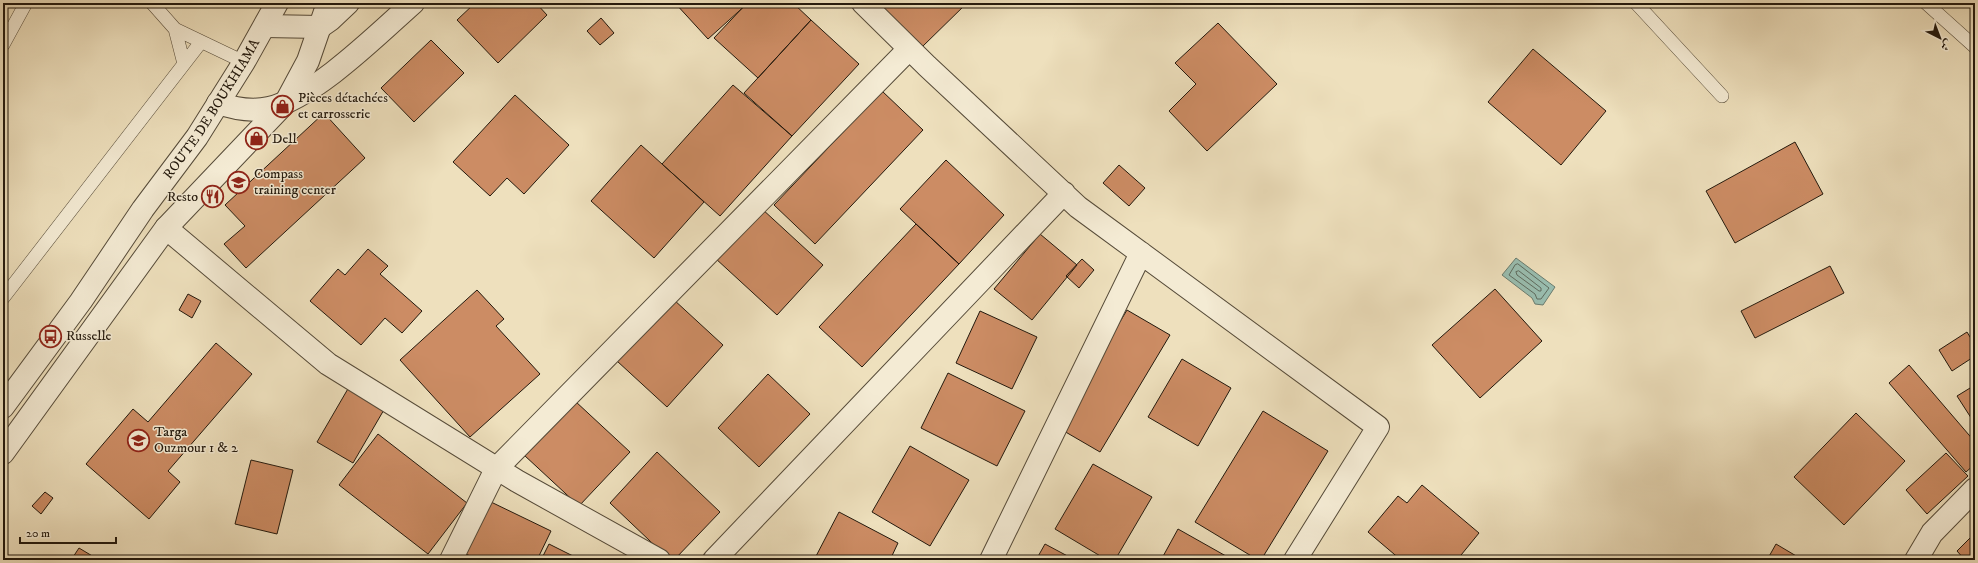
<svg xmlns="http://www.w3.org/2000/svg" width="1978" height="563" font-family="'IM FELL DW Pica',Amiri,serif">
<rect width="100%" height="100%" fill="#eee0bd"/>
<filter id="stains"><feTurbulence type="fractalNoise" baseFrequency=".005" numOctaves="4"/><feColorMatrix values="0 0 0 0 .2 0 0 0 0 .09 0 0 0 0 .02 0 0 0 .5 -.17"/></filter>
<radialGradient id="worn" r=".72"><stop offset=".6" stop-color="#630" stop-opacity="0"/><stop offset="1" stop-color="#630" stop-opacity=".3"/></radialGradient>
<path fill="#99bdaf" stroke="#6a7b6e" d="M1516 258 1555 287 1543 305 1535 304 1532 298 1502 275Z"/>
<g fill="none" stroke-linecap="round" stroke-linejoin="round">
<path stroke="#5e6b5e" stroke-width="1" d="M1518 264 1549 288 1541 299H1537L1535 294 1509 275 1515 265Z
M1519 271 1541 288V291H1539L1517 275 1516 272Z"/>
</g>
<path fill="#cc8c64" stroke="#23190d" d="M475 3H536L547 15 498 63 457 20Z
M675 3H748L708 39Z
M747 3H793L811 20 758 78 714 38Z
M890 3H967L922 47 884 8Z
M601 18 614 33 600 45 587 31Z
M811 20 859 64 792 136 744 93Z
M1218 23 1277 84 1207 151 1169 111 1196 84 1175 63Z
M431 40 464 73 414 122 381 88Z
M1533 49 1606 111 1561 165 1488 102Z
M733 85 792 136 720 216 662 164Z
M882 91 923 130 815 244 774 205Z
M515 95 569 145 524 194 507 178 490 196 453 162Z
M324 113 365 158 246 268 224 244 245 226 225 205Z
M1795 142 1823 194 1735 243 1706 191Z
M641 145 704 202 654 258 591 201Z
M946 160 1004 215 959 264 900 209Z
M1119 165 1145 188 1129 206 1103 183Z
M761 208 823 265 777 315 715 258Z
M916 224 959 264 862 367 819 327Z
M1040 234 1077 265 1032 320 994 289Z
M368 249 388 266 380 274 422 311 402 333 385 318 361 345 310 301 338 269 345 275Z
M1082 259 1094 270 1079 288 1066 276Z
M1830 266 1844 293 1755 338 1741 311Z
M1495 289 1542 341 1480 398 1432 345Z
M477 290 504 319 496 326 540 374 470 437 400 360Z
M188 294 201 301 192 318 179 310Z
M673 299 723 345 667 407 617 361Z
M1127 310 1170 335 1100 452 1057 427Z
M980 311 1037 337 1012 389 956 363Z
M1967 332 1975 345V356L1952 371 1939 350Z
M216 343 252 374 168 471 180 482 149 519 86 464 133 409 148 422Z
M1182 359 1231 388 1198 446 1148 417Z
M1909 365 1975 442V464L1966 472 1889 383Z
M948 373 1025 411 997 466 921 428Z
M768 374 810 414 759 467 718 428Z
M1975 385V424L1957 396Z
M349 387 385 408 353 463 317 442Z
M575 401 630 452 579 506 524 455Z
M1263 411 1328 451 1261 560H1258L1195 522Z
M1856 413 1905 461 1844 525 1794 477Z
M378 434 467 503 428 554 339 485Z
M910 446 969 480 930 546 872 512Z
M657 452 720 512 674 560H670L610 503Z
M1946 453 1968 476 1927 514 1906 490Z
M251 460 293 470 277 534 235 524Z
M1093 464 1152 497 1115 560H1107L1055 529Z
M1422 485 1479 533 1457 560H1401L1368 532 1398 496 1407 503Z
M45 492 53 498 41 514 32 506Z
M491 502 551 531 537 560H479L466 554Z
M839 512 898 543 890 560H814Z
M1178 529 1233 560H1161Z
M1975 533V560H1965L1957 551Z
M549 544 581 560H541Z
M1045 544 1075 560H1036Z
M1776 544 1803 560H1767Z
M79 548 99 560H71Z"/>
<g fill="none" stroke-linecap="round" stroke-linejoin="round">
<defs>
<path id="service" d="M152 3 175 29 244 62
M1636 3 1722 96
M1926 3 1975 47
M175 29 184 64
M3 45 26 3
M3 298 201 42"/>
<path id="minor" d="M863 3 927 66 1078 207 1378 427 1295 560
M166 228 328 364 517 481 659 560
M451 560 496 469 909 49
M714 560 1064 193
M991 560 1141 253
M1916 560 1932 533 1975 489"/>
<g id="tertiary">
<path d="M265 26 320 27 330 20 348 3"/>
<path d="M218 103C235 109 251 112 269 108 314 98 378 34 413 3"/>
<path id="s1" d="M3 407 81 301 143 209 197 137 244 62 277 3"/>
<path d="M3 453 166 228 286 102 308 61 328 3"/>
</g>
</defs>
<use href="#service" stroke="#564b39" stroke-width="14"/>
<use href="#minor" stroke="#564b39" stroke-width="24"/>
<use href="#tertiary" stroke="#564b39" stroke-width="24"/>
<use href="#service" stroke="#f4ebd4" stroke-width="13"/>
<use href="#minor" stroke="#f4ebd4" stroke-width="22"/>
<use href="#tertiary" stroke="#f4ebd4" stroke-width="22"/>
</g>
<defs>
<symbol id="shop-ring" viewBox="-11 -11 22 22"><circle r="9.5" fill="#f4ebd4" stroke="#8f2418" stroke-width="1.5"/><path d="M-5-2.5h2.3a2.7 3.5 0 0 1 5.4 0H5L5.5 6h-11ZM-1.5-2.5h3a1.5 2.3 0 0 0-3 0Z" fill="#8f2418"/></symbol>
<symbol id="school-ring" viewBox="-11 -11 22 22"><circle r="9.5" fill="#f4ebd4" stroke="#8f2418" stroke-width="1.5"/><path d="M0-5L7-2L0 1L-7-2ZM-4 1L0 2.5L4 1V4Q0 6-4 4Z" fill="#8f2418"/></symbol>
<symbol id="restaurant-ring" viewBox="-11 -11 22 22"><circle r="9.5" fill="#f4ebd4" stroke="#8f2418" stroke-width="1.5"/><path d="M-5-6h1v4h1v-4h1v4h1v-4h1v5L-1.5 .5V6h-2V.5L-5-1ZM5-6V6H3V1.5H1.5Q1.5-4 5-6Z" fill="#8f2418"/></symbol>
<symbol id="bus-ring" viewBox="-11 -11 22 22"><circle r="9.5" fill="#f4ebd4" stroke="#8f2418" stroke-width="1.5"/><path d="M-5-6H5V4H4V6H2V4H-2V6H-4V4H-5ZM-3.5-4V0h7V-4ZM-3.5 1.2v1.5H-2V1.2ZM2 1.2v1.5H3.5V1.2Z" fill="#8f2418"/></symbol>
</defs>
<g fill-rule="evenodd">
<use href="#shop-ring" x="270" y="94" width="25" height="25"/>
<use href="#shop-ring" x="244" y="126" width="25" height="25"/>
<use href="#school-ring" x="226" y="170" width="25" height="25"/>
<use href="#restaurant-ring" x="200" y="184" width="25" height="25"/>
<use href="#bus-ring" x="38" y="324" width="25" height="25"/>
<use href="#school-ring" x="126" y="428" width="25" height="25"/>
</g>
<g text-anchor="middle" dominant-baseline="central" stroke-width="3" stroke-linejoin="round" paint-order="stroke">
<g font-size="14" fill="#23190d" stroke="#f4ebd4" text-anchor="start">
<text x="298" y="98">Pièces détachées<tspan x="298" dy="16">et carrosserie</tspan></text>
<text x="272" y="139">Dell</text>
<text x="254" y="174">Compass<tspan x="254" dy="16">training center</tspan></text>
<text x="198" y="197" text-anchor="end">Resto</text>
<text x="66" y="336">Russelle</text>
<text x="154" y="432">Targa<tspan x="154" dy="16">Ouzmour 1 &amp; 2</tspan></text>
</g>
<g font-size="14" fill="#23190d" stroke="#f4ebd4">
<text stroke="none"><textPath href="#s1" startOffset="364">ROUTE DE BOUKHIAMA</textPath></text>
</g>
</g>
<rect width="1978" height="563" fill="none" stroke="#eee0bd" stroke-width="16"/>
<rect x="4" y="4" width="1970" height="555" fill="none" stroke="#23190d" stroke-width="2"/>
<rect x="8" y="8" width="1962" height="547" fill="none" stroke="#23190d"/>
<g transform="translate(1940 38) rotate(138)" stroke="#f4ebd4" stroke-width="3" paint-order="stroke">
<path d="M0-3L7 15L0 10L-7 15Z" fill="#23190d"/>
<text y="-6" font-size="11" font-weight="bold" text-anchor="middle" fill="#23190d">ش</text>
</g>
<path d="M20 537v6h96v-6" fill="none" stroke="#23190d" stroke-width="2"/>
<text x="26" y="537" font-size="12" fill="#23190d" stroke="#f4ebd4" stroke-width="3" paint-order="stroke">20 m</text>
<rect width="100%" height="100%" filter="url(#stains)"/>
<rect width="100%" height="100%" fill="url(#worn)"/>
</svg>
